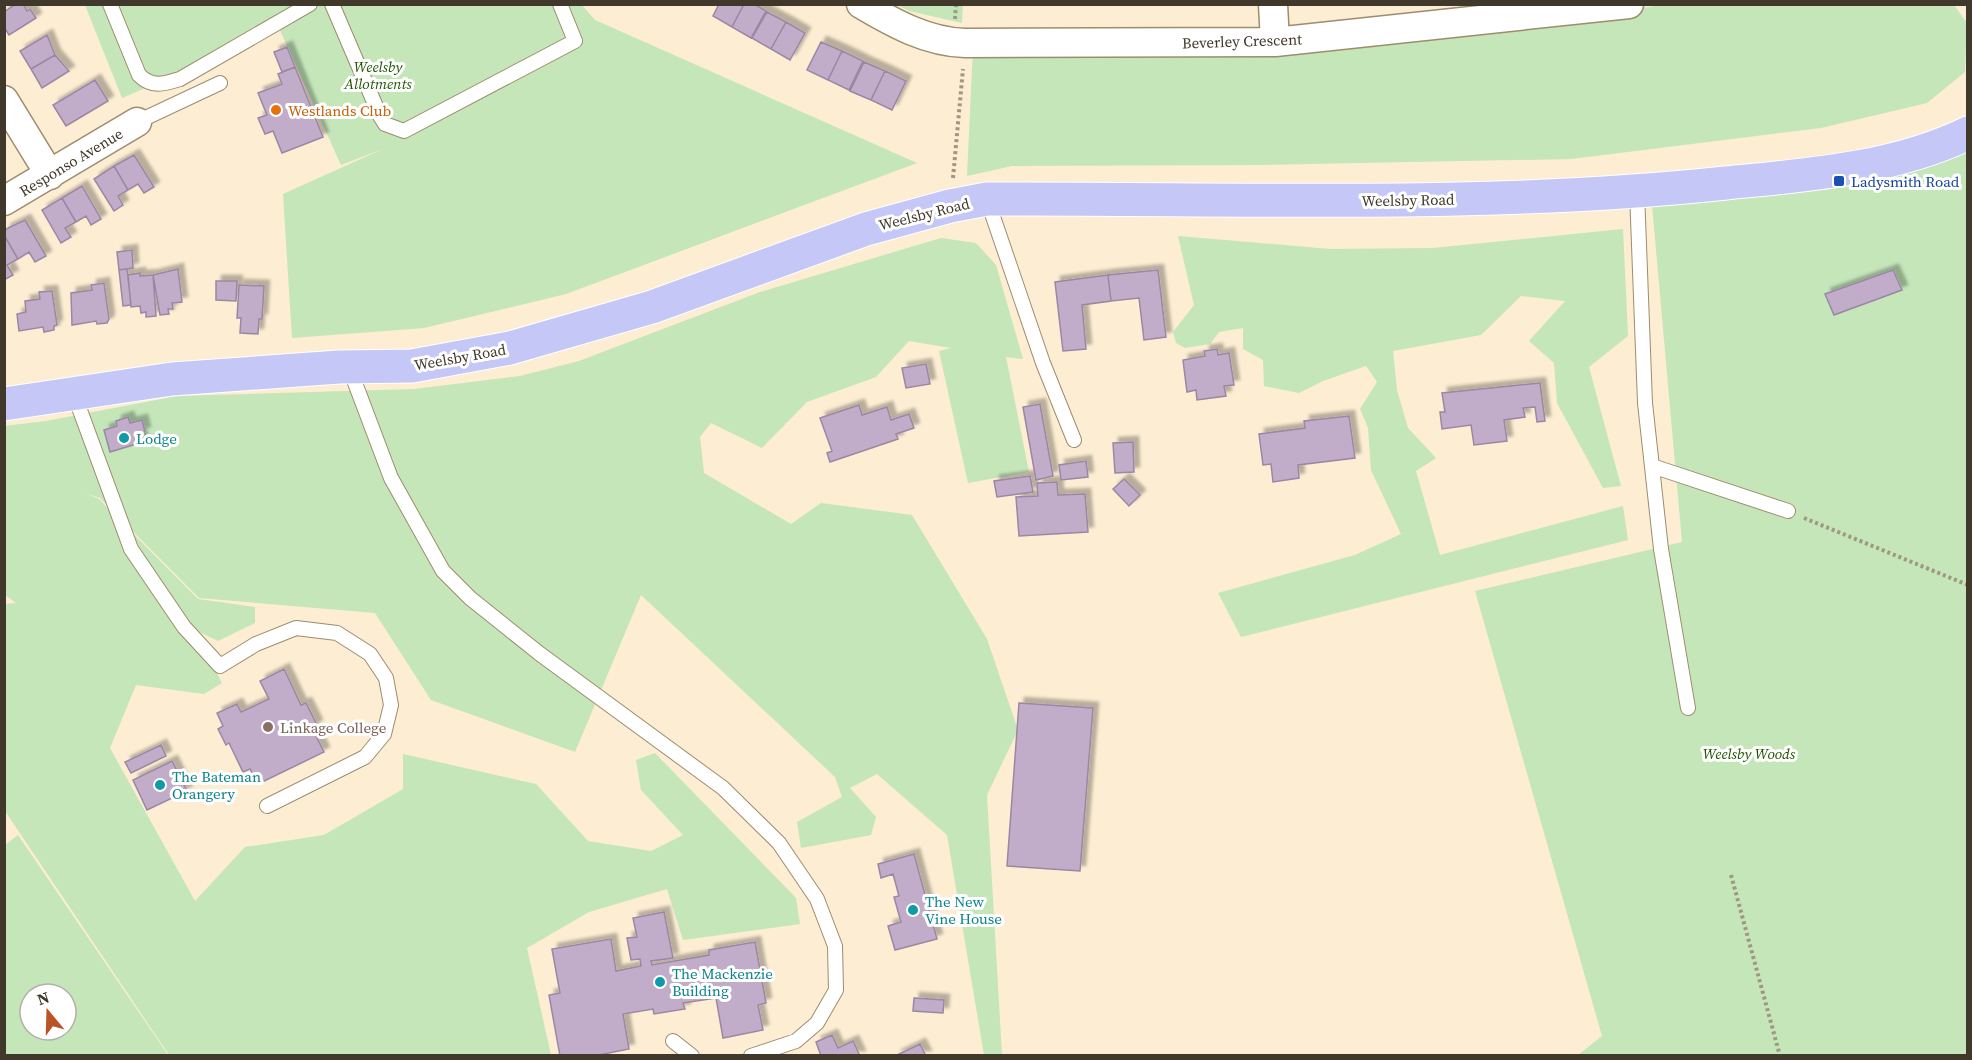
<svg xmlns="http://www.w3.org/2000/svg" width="1972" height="1060" font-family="'Source Serif 4',serif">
<defs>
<filter id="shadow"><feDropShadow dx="5.5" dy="-5.5" stdDeviation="1.5" flood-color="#0004"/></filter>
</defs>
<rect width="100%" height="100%" fill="#fcedd3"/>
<path fill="#c4e6b9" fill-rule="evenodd" d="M1668 4 1954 5 1967 23 1965 72 1927 103 1821 128 1571 159 1258 165 1012 166 967 176 973 48 1565 20Z
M85 5H582L595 20 917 163 566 294 424 328 292 338 283 194 383 149 341 165 274 17 164 80 122 98Z
M898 5H963L962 23 909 11Z
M1967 151V1055H1578L1602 1036 1475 591 1682 542 1652 205C1753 195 1876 194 1967 151Z
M1623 229 1628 336 1589 367 1621 486 1603 488 1557 403 1554 363 1529 341 1565 301 1521 296 1481 335 1393 351 1397 390 1408 428 1436 458 1416 471 1440 555 1623 506 1628 540 1241 637 1218 593 1355 555 1401 534 1371 470 1368 428 1360 409 1377 382 1366 366 1323 381 1299 393 1264 386 1263 360 1243 349V328L1219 332 1210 344 1185 348 1176 343 1173 332 1194 305 1178 236 1330 249 1433 248Z
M941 238 976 243 996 265 1023 359 1006 357 1029 472 968 483 939 351 951 348 909 341 876 377 807 402 762 448 711 423 700 437 704 473 791 524 821 503 912 515 987 639 1018 730 987 795 1002 1055H984L947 835 877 774 850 788 876 817 871 835 801 848 797 822 842 797 835 777 641 595 575 752 431 700 375 613 199 598 100 498 85 493 99 499 198 599 255 607V623L218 641 193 629 222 683 204 694 136 685 110 748 195 901 245 847 324 835 403 789V754L536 784 588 841 651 851 683 835 641 790 636 760 655 753 796 898 800 924 683 940 667 889 589 912 527 948 551 1055H169L5 811V604L16 603 5 595 4 426 46 421 177 396 414 389 520 376 579 361 760 292Z
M18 835 168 1055H5V845ZM30 994H66V1030H30Z"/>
<path fill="#c1adca" stroke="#9b87a4" stroke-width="1.5" filter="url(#shadow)" d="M16 4H23L27 11 30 9 36 18 9 35 4 27V12Z
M719 4H744L732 27 713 16Z
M744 4H754L766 11 751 38 732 27Z
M767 12 786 22 771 49 752 38Z
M786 22 805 33 790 60 771 49Z
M47 35 55 55 31 69 20 51Z
M821 42 842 51 828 80 807 70Z
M287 47 295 67 282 72 274 52Z
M842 51 863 61 849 90 828 80Z
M55 55 69 71 42 88 31 69Z
M864 62 885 71 871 100 850 91Z
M295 67 323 137 282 153 273 131 265 134 258 118 267 115 258 93 282 84 278 74Z
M885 71 906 81 892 110 871 100Z
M95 80 108 101 66 126 53 105Z
M134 155 154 187 144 193 138 184 128 190 114 166Z
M114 166 128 190 118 196 123 205 114 211 94 179Z
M82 186 101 219 91 225 86 216 76 222 62 198Z
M62 198 76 222 65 228 71 237 61 243 42 210Z
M25 220 46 256 35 262 29 252 18 259 4 235 6 229Z
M4 235 18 259 7 265 13 275 4 280Z
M132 250 133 268 119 270 117 252Z
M127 269 131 305 123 306 119 270Z
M178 269 182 302 172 303 173 309H168L169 314 160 315 153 275Z
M1158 270 1166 337 1144 340 1139 298 1111 301 1108 275Z
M1893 270 1902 290 1834 315 1825 294Z
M140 273V276L153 275 156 316 146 317V312L141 313 140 306 131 307 128 275Z
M1108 275 1111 301 1082 305 1086 349 1063 351 1055 282Z
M216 281H237L236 301 216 300Z
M104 283 109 319 107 323 97 324 96 321 72 325 71 293 92 290 91 285Z
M239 285 264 286 262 319H259L258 334 240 333 241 318H237Z
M52 291 57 325 54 326V330L44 332 43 327 19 331 17 314 26 312 25 301 40 299 39 292Z
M1217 349 1218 355 1229 353 1234 385 1224 386 1226 396 1197 400 1196 390 1187 392 1183 360 1205 356 1204 351Z
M926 364 930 384 906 388 902 368Z
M1540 383 1545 421 1537 422 1535 407 1523 408 1525 417 1504 420 1507 441 1474 445 1471 425 1442 429 1440 412H1445L1442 393Z
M1040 404 1053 476 1036 480 1023 407Z
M859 405 862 415 887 407 891 420 909 414 914 428 896 434 898 439 830 462 827 453 832 451 820 418Z
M1349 416 1355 458 1298 465 1299 478 1273 482 1271 464 1263 465 1259 434 1305 428 1304 421Z
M128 417 130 423 142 420 145 432 140 433 143 442 110 452 104 430 117 426 116 421Z
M1133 442 1134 472 1115 473 1113 443Z
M1086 461 1088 477 1061 480 1059 465Z
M1030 476 1033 492 997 497 994 481Z
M1124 479 1140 495 1129 506 1113 489Z
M1057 482 1058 495 1085 494 1088 532 1019 536 1016 497 1038 496 1037 483Z
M284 669 301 705 306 703 317 725 312 728 324 752 258 784 250 769 243 772 229 743 226 745 218 729 223 726 217 713 237 704 241 712 269 699 260 681Z
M1019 703 1093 708 1080 871 1007 866Z
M161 745 166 756 131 773 125 762Z
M172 761 187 791 147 810 133 780Z
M914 854 937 939 895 950 888 926 901 922 894 897 899 896 893 874 881 878 878 864Z
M664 912 673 958 651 961 652 965 709 955V950L755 942 766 1003 758 1005 763 1030 723 1038 716 998 683 1003 685 1009 654 1014 653 1009 623 1014 629 1049 594 1056H560L549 995 560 993 552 949 611 939 616 971 641 966 640 959 631 960 627 938 637 937 633 918Z
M914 998 944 1000 943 1013 913 1011Z
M832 1035 838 1048 853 1041 860 1056H821L816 1042Z
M920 1044 926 1056H895Z"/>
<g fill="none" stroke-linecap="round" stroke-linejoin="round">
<defs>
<path id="service" d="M110 4 139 75C152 88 164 84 180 79L310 4
M332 4 380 116 385 124 404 131 575 41 560 4
M137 122 220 83
M1637 192 1645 403 1661 549 1688 708
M987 199 1043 363 1074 440
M349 367 391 478 443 571 470 598 540 654 723 788 779 843 817 899 835 946 836 990 817 1023 796 1041 751 1056
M74 394 131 549 184 627 220 666 256 644 296 628 337 633 370 654 386 678 391 705 384 734 365 757 267 806
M1652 466 1788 511
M673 1041 692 1056"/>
<path id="minor" d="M861 4C893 23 927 42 965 43L1275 42 1629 4
M1273 4 1275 42
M4 100 50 175
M4 201 137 122"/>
<path id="primary" d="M4 404 172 379 339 367 412 366 510 348 652 307 866 229 950 206 987 199C1234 198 1481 209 1726 183 1807 175 1894 169 1968 133"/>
</defs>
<use href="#service" stroke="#9e8c6e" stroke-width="16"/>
<use href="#minor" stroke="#9e8c6e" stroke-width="31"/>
<use href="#primary" stroke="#fff" stroke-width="35"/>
<path stroke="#a19682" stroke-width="4" stroke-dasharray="3 3" stroke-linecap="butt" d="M955 19 956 4
M953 178 963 69
M1804 518 1968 585
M1731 875 1780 1056"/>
<use href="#service" stroke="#fff" stroke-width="14"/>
<use href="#minor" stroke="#fff" stroke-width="28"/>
<use href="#primary" stroke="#c5c8f7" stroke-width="33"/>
</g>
<circle fill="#e8710a" stroke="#fff" stroke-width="2" cx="276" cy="110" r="6"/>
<rect fill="#1a4fb4" stroke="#fff" stroke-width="2" x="1833" y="175" width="12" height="12" rx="3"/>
<g fill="#0f9aa8" stroke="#fff" stroke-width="2">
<circle cx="124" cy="438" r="6"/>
<circle cx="160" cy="785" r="6"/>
<circle cx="913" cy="910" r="6"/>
<circle cx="660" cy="982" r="6"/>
</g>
<circle fill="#8d6e63" stroke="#fff" stroke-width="2" cx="268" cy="727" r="6"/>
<g text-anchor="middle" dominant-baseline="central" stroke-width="6" stroke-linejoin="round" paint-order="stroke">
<g font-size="15" fill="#40382b" stroke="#fff">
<text transform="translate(1242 41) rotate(-2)">Beverley Crescent</text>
<text transform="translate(71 162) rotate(-31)">Responso Avenue</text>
<text transform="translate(1408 200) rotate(-1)">Weelsby Road</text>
<text transform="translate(924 214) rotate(-14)">Weelsby Road</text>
<text transform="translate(460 357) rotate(-10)">Weelsby Road</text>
</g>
<g font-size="15" font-style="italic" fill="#205500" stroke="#fff">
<text x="378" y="66">Weelsby<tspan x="378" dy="17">Allotments</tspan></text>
<text x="1749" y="753">Weelsby Woods</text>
</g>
<g font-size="15" fill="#c56008" stroke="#fff" text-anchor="start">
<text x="288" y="110">Westlands Club</text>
</g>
<g font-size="15" fill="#164399" stroke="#fff" text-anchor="start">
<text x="1851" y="181">Ladysmith Road</text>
</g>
<g font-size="15" fill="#0d838f" stroke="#fff" text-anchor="start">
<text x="136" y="438">Lodge</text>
<text x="172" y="776">The Bateman<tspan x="172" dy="17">Orangery</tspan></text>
<text x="925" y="901">The New<tspan x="925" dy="17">Vine House</tspan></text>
<text x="672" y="973">The Mackenzie<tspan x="672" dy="17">Building</tspan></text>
</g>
<g font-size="15" fill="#785e54" stroke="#fff" text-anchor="start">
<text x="280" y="727">Linkage College</text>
</g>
</g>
<rect width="1972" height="1060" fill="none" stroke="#40382b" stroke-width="12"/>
<g transform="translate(48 1012) rotate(341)"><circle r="28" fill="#ffffff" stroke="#b3afaa" stroke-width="1.5"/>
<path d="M0-4.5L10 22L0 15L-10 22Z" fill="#ba5426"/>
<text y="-9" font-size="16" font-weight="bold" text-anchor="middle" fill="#40382b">N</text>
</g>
</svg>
